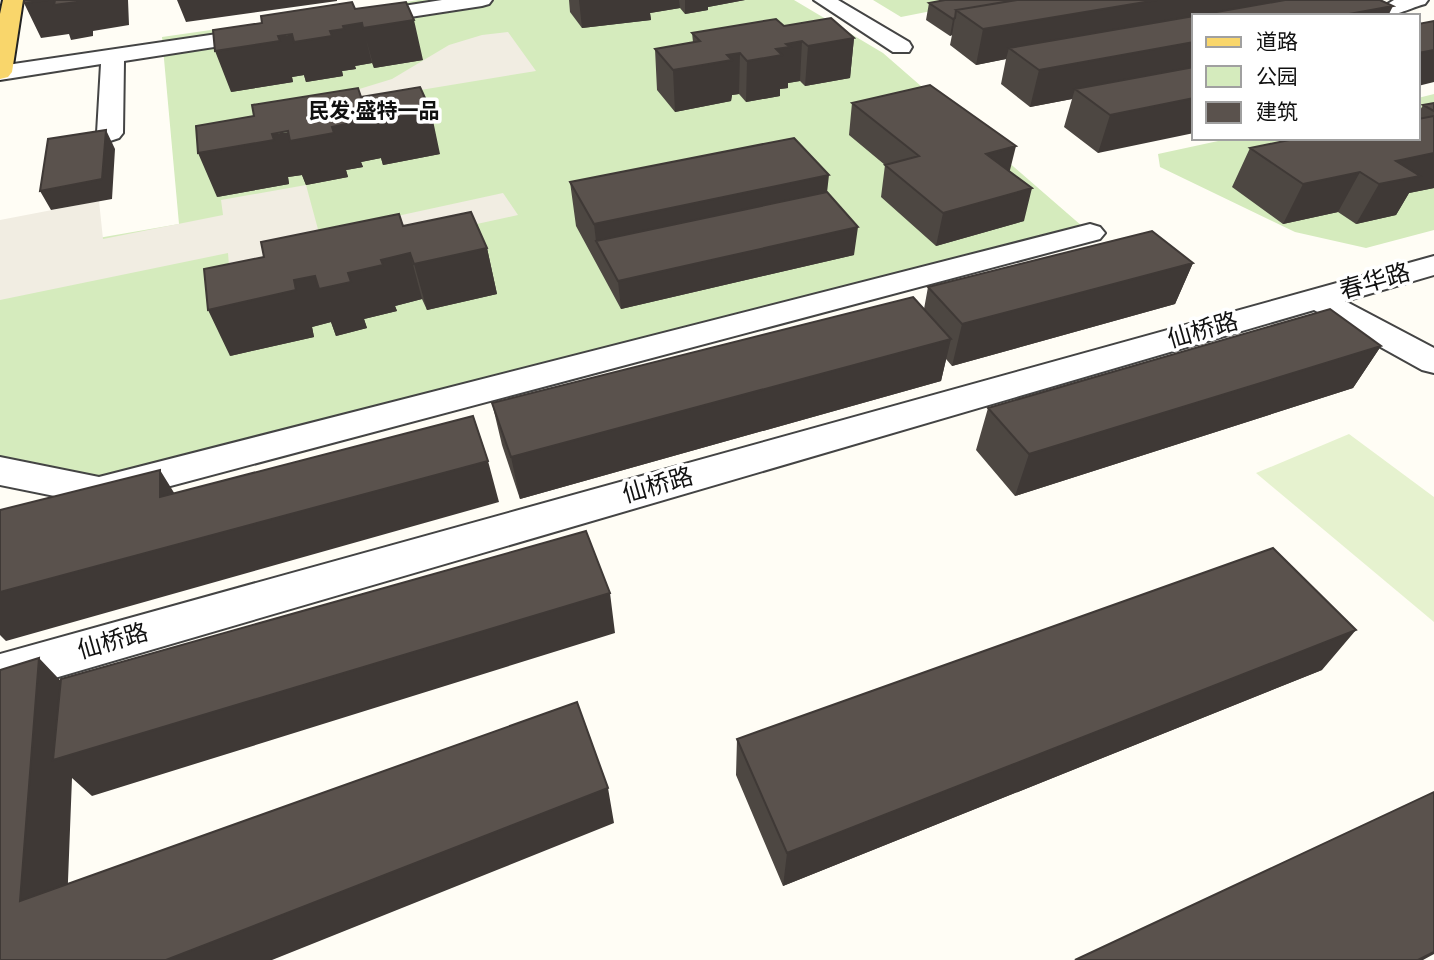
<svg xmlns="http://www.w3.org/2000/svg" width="1434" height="960" font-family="Spectral,'Noto Sans SC',serif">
<rect width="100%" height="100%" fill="#fffdf5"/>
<path fill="#d5ebbd" d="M419 0H794L883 53 1090 233 99 491 0 471V255L179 224 162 37Z
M873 0H987L901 17Z
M1434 94V230L1366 248 1295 232 1160 167 1158 154 1232 138H1418V98Z"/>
<path fill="#e6f2cf" d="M1349 434 1434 497V622L1256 473Z"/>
<path fill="#f1ede2" d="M508 32 536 71 360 100 356 90 392 79 449 45 482 35Z
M306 185 319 233 503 193 518 215 230 278 228 253 0 300V220L99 201 103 239 223 215 221 200Z"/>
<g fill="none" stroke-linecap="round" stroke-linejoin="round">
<defs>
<path id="minor" d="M442 0H492L489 4 482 6 358 25 351 23 347 19 351 15 358 13Z
M814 0H838L909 42 912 47 909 52H893Z
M1394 0H1428L1425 4C1404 10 1399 16 1376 16L1381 8Z
M264 27 272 28 275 33 272 38 124 61 123 133 119 138 110 141 101 138 97 133 101 64 0 80V66Z
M1090 224 1100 227 1105 233 1100 239 99 505 0 485V457L99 477Z
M1434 256V275L1345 301 1434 348V373L1422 370 1314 310 0 694V654Z"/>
<path id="major" d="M3 0H23L12 72 8 77 0 79V14Z"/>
</defs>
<use href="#minor" stroke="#444" stroke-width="4"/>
<use href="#major" stroke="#222" stroke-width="4"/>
<use href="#minor" fill="#fff" fill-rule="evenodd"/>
<use href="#major" fill="#f9d66b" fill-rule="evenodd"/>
</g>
<path fill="#4d4742" d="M569 0H745L708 7V10L685 14 680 8 650 13 651 20 582 28 570 12Z
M1380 0 1098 153 1064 127 1072 99 1030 107 1001 84 1006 59 976 65 950 45 952 35 950 36 926 20 929 3Z
M355 9 423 60 374 68 372 63 355 66 356 69 342 71 343 76 306 82 304 75 292 77 293 82 231 92Z
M784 26 854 38 850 78 805 86 800 81 788 83V88L780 89V96L746 102 739 94 732 95 731 101 675 112 657 90 655 49 693 42 692 33Z
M361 97 440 154 383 165 381 158 361 162 363 167 346 170 348 177 306 185 302 175 288 177 289 184 217 197Z
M852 103 1010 172 1024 221 936 246 881 197 885 165 849 135Z
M1434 103V188L1409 193 1396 215 1356 224 1338 212 1283 224 1232 187 1250 148 1290 140 1291 138H1418V114L1423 105Z
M570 182 827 192 854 255 621 309 576 226Z
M403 226 487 248 497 294 427 310 422 299 395 306 397 311 364 319 367 328 336 336 331 322 312 327 314 337 230 356Z
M1193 263 1175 304 952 366 946 359 941 381 520 499 502 445 492 403 924 309 928 287Z
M1381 346 1353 388 1015 496 976 450 988 408Z
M1322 670 783 886 736 775 737 739Z"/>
<path fill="#3f3936" d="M48 0H128L129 25 93 31V36L71 40 69 34 41 38 24 3Z
M177 0H337V1L186 22Z
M579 0H679L680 8 650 13 651 20 582 28Z
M685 0H745L708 7V10L685 14Z
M1157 0H1309L1009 48 1006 59 976 65 983 29Z
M1393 6 1388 16H1338Z
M955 18 952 35 950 36 953 19Z
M414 20 423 60 374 68 363 28Z
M362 23 372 63 355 66 356 69 342 71 343 76 306 82 304 75 292 77 293 82 231 92 215 51 278 36 330 31 343 26Z
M854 38 850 78 805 86 808 46Z
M802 41 800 81 788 83V88L780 89V96L746 102 747 61 776 49 786 44Z
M1194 42V75L1075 89 1072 99 1030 107 1039 70Z
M1434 50V82L1418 86V53Z
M740 53 739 94 732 95 731 101 675 112 673 70 727 55Z
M1194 98V133L1098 153 1110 115Z
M431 111 440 154 383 165 371 122Z
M369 115 381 158 361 162 363 167 346 170 348 177 306 185 302 175 288 177 289 184 217 197 198 153 272 134 332 127 348 119Z
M106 130 115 149 112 199 51 210 40 191Z
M1016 146 1008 178 986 154Z
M1434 153V188L1409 193 1396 215 1356 224 1379 184 1396 161Z
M1360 172 1338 212 1283 224 1303 184Z
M829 175 824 219 596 241 594 224Z
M1032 188 1024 221 936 246 943 213Z
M858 227 854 255 621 309 618 281Z
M487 248 497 294 427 310 414 264Z
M410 253 422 299 395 306 397 311 364 319 367 328 336 336 331 322 312 327 314 337 230 356 208 310 294 280 315 276 348 273 381 260Z
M1193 263 1175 304 952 366 962 324Z
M951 339 941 381 520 499 511 457Z
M1381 346 1353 388 1015 496 1029 454Z
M488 461 499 502 6 641 0 635V592Z
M160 470 186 512 160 497Z
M610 593 615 633 92 796 72 778 66 932 20 901 39 658 76 697Z
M1356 630 1322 670 783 886 787 853Z
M608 788 614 823 272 960H166Z
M1434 952V954L1423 960H1418Z"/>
<path fill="#5a524d" stroke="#3f3936" stroke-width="2" d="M24 0H48L24 3Z
M55 0H77V2L54 5Z
M945 0H1016L956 10 955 18 953 19 929 3Z
M1017 0H1157L983 29 956 10Z
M1285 0H1380L1393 6 1338 16H1194Z
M352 2 355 9 406 2 414 20 363 28 362 23 343 26 344 29 330 31 332 36 294 42 292 34 278 36 280 41 215 51 213 30 262 23 261 16Z
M1194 16V42L1039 70 1009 48Z
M831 18 854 38 808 46 802 41 786 44 790 47 776 49 782 55 747 61 740 53 727 55 732 60 673 70 655 49 700 41 692 33 776 19 784 26Z
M1434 21V50L1418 53V24Z
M1194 67V98L1110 115 1075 89Z
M930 85 1016 146 986 154 1032 188 943 213 885 165 919 156 852 103Z
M420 87 431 111 371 122 369 115 348 119 350 123 332 127 334 133 290 141 288 131 272 134 274 140 198 153 196 126 254 116 252 105 358 88 361 97Z
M1434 103V111L1423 105Z
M1434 116V153L1396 161 1420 176 1379 184 1360 172 1303 184 1250 148 1299 138H1418V119Z
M106 130 102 179 40 191 48 139Z
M794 138 829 175 594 224 570 182Z
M827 192 858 227 618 281 596 241Z
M471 212 487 248 414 264 410 253 381 260 383 265 348 273 351 282 319 289 315 276 294 280 296 290 208 310 204 269 264 257 261 242 399 214 403 226Z
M1152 231 1193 263 962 324 928 287Z
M913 297 951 339 511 457 492 403Z
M1330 309 1381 346 1029 454 988 408Z
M473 416 488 461 0 592V510L160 470V497Z
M586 531 610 593 53 760 61 679Z
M1273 548 1356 630 787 853 737 739Z
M39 658 20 901 577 702 608 788 166 960H0V670Z
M1434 792V952L1418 960H1075Z"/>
<g text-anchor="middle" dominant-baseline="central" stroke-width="7" stroke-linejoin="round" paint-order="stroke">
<g font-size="21" font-weight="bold" fill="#111" stroke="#fff">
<text x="374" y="112">民发·盛特一品</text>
</g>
<g font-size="24" fill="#111" stroke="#fff">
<text transform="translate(1375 282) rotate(-16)">春华路</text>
<text transform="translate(1203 331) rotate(-16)">仙桥路</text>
<text transform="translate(658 486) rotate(-16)">仙桥路</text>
<text transform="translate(113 642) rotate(-16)">仙桥路</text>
</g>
</g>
<rect x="1192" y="14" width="228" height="126" fill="#ffffff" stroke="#a0a0a0" stroke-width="2"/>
<rect x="1206" y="37" width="35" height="10" fill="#f9d66b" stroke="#a0a0a0" stroke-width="2"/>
<text x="1256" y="49" font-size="21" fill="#111111">道路</text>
<rect x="1206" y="66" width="35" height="21" fill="#d5ebbd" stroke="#a0a0a0" stroke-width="2"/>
<text x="1256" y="84" font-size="21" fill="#111111">公园</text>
<rect x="1206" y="102" width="35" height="21" fill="#5a524d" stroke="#a0a0a0" stroke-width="2"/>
<text x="1256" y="119" font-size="21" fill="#111111">建筑</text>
</svg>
